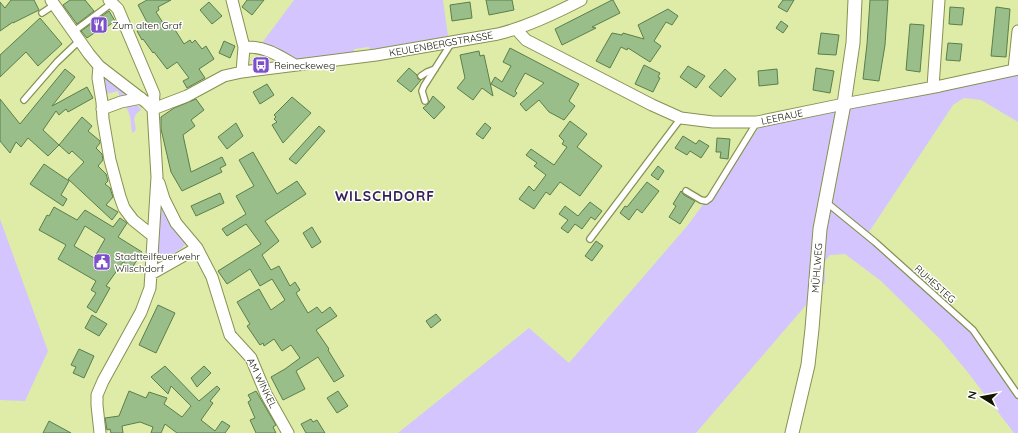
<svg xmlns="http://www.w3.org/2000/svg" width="1018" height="433" font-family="Quicksand,sans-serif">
<rect width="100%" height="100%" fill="#dfeca8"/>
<path fill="#d4c5ff" d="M294 0H443L448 36 370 50 369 47 354 49V52L296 62 262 43Z
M103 75H104L127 95 120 99 118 91 106 94Z
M1018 75V122L981 100 964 98 953 105 869 232 943 297 990 349 1018 388V433H1014L966 370 940 339 881 281 845 254 830 255 825 261V283L696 433H398L529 328 569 363 688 225 761 125 939 91Z
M125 104H137L141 110 136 114 134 119 136 130 132 133 130 116Z
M163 205 184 241 185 244 182 248 162 260 157 258 161 206Z
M0 219 48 351 25 401 0 400Z"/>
<path fill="#99be8a" stroke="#5a7f4a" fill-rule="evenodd" d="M11 0H34L39 10 13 23V22L0 31V2L5 8Z
M70 0H85L94 11 77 24 63 5Z
M147 0H171L158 7 159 10 156 12 167 29 172 25 184 44 190 40 192 43 195 40 202 49 206 46 214 59 199 69 205 78 187 88 183 81 189 78 177 62 167 69 154 52 153 53 143 39 142 40 137 31 148 24 138 5Z
M247 0H264L252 15 242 7Z
M486 0H512L514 10 489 15Z
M612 0H613L620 13 592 27 596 28 562 45 555 29Z
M783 0H794L787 12 778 7Z
M870 0H888L885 45 879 81 863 79 867 44Z
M209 2 222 16 212 24 200 10Z
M470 2 472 18 452 21 450 5Z
M950 7 964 8 962 25 949 24Z
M996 7 1010 9 1006 57 991 56Z
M668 9 678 16 672 25 666 22 654 41 661 46 650 62 628 48 627 50 621 47 610 68 596 61 612 33 622 35 623 33 644 39 638 25Z
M109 11 115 21 101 31 100 29 87 38 81 31Z
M40 18 62 44 38 66 26 52 0 77V55Z
M781 21 788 26 783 33 776 28Z
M910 24 924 25 920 72 906 70Z
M821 33 839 35 836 55 818 54Z
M224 41 235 46 230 58 219 53Z
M948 43 962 44 960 61 946 60Z
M510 48 579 84 569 101 575 106 564 120 549 112 539 100 526 111 520 104 544 83 525 73 515 91 517 93 514 97 491 84 495 77 502 82 511 66 503 62Z
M479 51 480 56 484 55 493 96 482 88 473 100 457 88 465 78 460 55Z
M644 65 660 73 658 77 660 78 653 92 635 84Z
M688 66 705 76 696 88 680 77Z
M409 68 417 75 418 79 421 80 411 92 397 81Z
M816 68 834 71 830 93 813 90Z
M65 69 75 77 52 106 87 87 93 98 68 112 66 109 59 115 56 111 43 130 59 145 48 156 28 138 21 147 16 142 10 153 0 141V99L20 124Z
M725 69 736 79 721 97 709 87Z
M777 69 778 84 759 86 758 71Z
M267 84 274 95 260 104 253 92Z
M433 96 445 107 434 119 423 108 428 104Z
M292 97 311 113 283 143 272 125 277 122 274 119 276 117 274 115Z
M196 99 204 110 191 120 195 126 183 135 191 172 222 157 226 165 220 168 222 172 182 191 171 172 161 129V117L174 108Z
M82 117 92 126 88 131 100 141V143L96 148 102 154 103 160 98 166 106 174 108 181 105 184 110 188 113 197 106 205 118 212 112 220 68 179 84 162 72 151 69 154 59 145Z
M570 121 587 134 577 147 602 166 580 196 560 182 550 195 546 192 534 209 519 199 529 186 534 191 546 175 534 166 537 163 526 155 531 149 554 165 567 147 562 144 564 141 559 136Z
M236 123 243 136 227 149 218 137Z
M485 123 491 128 483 139 476 134Z
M319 126 325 131 296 164 289 159Z
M683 136 696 144 699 140 709 146 701 158 690 151 687 155 675 148Z
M717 138 730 139 728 159 720 158 721 152H716Z
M253 152 277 194 297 181 306 194 265 221 279 241 262 255 271 270 279 266 290 286 295 282 300 290 296 293 308 313 317 307 322 313 330 307 337 316 316 330 329 349 328 350 344 376 334 382 318 357 296 371 305 389 283 400 271 377 285 369 300 358 291 345 282 351 274 339 264 346 263 343 260 345 247 326 250 324 237 302 259 289 271 310 285 300 272 279 260 286 250 269 227 284 218 271 261 244 246 224 227 236 222 229 246 214 236 196 254 186 239 160Z
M44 164 69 181 61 195 67 199 63 206 30 184Z
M658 166 664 171 658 180 651 175Z
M647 182 659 191 642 213 637 209 629 220 620 213 625 206 627 207Z
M681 191 684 195 695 201 680 224 669 217 676 206 673 204Z
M220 193 224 203 196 216 191 206Z
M590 202 602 211 595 220 591 217 582 229 575 224 568 233 561 228 568 220 559 214 565 206 578 216Z
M54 207 77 220 85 210 113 227 120 218 127 223 118 237 142 252 132 268 123 262 106 286 110 288 96 313 87 307 96 293 91 290 96 281 58 259 66 245 39 230 47 215 49 216ZM85 226 105 239 94 258 74 246Z
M312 227 321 242 312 248 303 233Z
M596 241 603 246 592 261 585 256Z
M158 305 175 313 156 353 139 345Z
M436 314 441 320 431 328 426 321Z
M92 315 107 324 99 336 85 328Z
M79 349 94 356 84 378 73 373 76 367 71 365Z
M165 366 199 401 217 386 220 389 210 401 213 403 201 420 215 431 222 421 230 426 225 433H177L165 424 161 433H151L153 427 140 422 122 426 123 433H111L110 429 107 430 105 418 119 416 129 391 146 398 149 392 167 398 164 404 182 417 191 406 171 386 168 394 151 377Z
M204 366 211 373 197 387 191 378Z
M256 391 276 425 273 427 276 433H256L250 420 255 418 248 402 251 400 248 395Z
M338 391 348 406 337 413 327 398Z
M311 419 313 422 317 420 325 433H306L301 424Z
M49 421 71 433H43Z"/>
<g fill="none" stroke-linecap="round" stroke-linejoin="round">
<defs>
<path id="service" d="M42 13 54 5
M73 32 112 3
M421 76 427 72 435 69
M24 100 57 62 79 41
M425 101 422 91 424 86 452 42
M686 191 701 200 706 201 710 198 757 122
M826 202 875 242 973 330 1018 395
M590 239 681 118"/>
<path id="minor" d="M51 0 89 54 99 66 147 103 153 109
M232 0 244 47 242 72
M516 29 526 40 652 105 681 118 713 122H757L844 104 940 86 1018 69
M244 47C265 46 278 55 295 65
M99 66 98 78 102 102 103 119 110 160 120 197 124 208 133 220 153 236
M1014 69 1018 31
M933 87 939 0
M102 109 121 102 141 98
M153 109 187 96 224 76 242 72 376 55 498 34C527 27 554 14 581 0
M159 183 164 199 176 223 197 248 212 277 230 335 251 358 266 394 288 433
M151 274 197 248
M100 433 97 405V395L103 381 141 312 150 288 157 177 153 109 154 94 118 9 109 0"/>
<path id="tertiary" d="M792 433 808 365 812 329 820 229 844 104 853 43 855 0"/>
</defs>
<use href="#service" stroke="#879151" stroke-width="8"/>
<use href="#minor" stroke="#879151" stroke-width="13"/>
<use href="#tertiary" stroke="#879151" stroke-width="15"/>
<use href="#service" stroke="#fff" stroke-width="5.5"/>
<use href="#minor" stroke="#fff" stroke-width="11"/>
<use href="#tertiary" stroke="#fff" stroke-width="13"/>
</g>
<defs>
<symbol id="restaurant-square" viewBox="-11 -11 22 22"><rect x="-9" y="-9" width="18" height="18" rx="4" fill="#7c50c9" stroke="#fff"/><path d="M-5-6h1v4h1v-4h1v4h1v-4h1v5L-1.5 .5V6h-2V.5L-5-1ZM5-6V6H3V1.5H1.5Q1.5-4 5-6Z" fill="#fff"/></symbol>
<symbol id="bus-square" viewBox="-11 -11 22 22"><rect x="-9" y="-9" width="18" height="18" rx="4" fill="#7c50c9" stroke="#fff"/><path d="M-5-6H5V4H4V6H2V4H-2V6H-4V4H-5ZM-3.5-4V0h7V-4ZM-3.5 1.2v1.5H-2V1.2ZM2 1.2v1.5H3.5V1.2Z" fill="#fff"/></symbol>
<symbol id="civic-square" viewBox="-11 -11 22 22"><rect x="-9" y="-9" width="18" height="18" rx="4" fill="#7c50c9" stroke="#fff"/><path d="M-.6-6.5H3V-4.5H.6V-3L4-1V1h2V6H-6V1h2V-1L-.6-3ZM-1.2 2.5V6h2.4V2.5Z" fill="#fff"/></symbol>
</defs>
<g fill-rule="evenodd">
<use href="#restaurant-square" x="89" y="15" width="20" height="20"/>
<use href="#bus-square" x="251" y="55" width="20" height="20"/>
<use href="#civic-square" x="92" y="252" width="20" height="20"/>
</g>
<g text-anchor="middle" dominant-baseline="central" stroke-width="3" stroke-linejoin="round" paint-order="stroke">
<g font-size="10" fill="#121500" stroke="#fff" text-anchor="start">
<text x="112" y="25">Zum alten Graf</text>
<text x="274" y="65">Reineckeweg</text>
<text x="115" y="256">Stadtteilfeuerwehr<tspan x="115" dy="12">Wilschdorf</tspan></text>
</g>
<g font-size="10" fill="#121500" stroke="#fff">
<text transform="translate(441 44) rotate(-10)">KEULENBERGSTRASSE</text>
<text transform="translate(782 117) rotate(-12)">LEERAUE</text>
<text transform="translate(817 268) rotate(-86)">MÜHLWEG</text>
<text transform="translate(935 284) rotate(42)">RUHESTEG</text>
<text transform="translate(262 383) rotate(64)">AM WINKEL</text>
</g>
<g font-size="14" font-weight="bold" letter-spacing="1" fill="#341f59" stroke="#fff">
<text x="385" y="196">WILSCHDORF</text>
</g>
</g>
<g transform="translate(982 397) rotate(281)" stroke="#ffffff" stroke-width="3" paint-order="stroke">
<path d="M0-3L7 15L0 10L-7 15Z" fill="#121500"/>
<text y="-6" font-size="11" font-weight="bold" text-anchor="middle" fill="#121500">N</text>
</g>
</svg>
